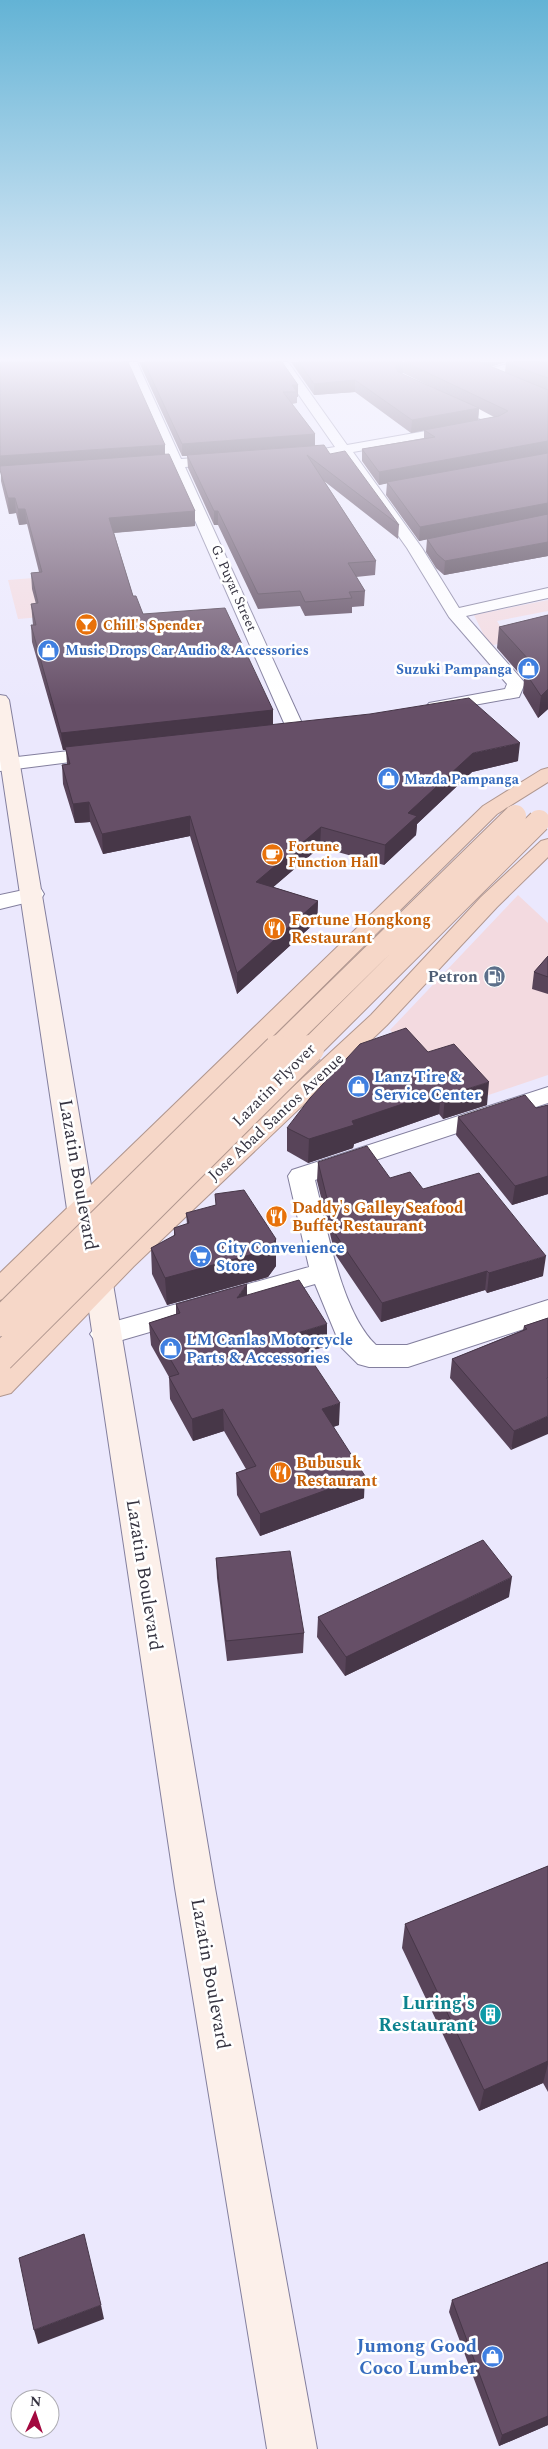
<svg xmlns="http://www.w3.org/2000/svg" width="548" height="2449" font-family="Spectral,serif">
<rect width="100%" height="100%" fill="#ebe8fd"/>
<path fill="#f3dae0" d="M122 571 136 609 18 619 8 580Z
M548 600V611L497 621 504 633H546L489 646 474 615Z
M518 895 548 923V1075L459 1105 390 1030Z"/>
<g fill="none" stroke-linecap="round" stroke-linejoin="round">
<defs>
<path id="minor" d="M125 362H137L181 459 225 456 232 460 225 464 185 467 306 732 304 736H290L288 732 172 468 136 470 129 466 136 462 168 460Z
M276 362H288L347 445 460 425 465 426 467 429 465 432 460 433 353 452 422 548 459 608 548 588V598L466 616 525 683 519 697 435 712 429 711 426 707 429 703 505 689 507 684 449 617 407 548 340 454 323 455 321 452 323 449 335 447Z
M516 362H539L487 377 481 373 483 370Z
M446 393 503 419 505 422 503 425H493L442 400 440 397Z
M103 747 110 749 113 753 110 757 0 771V759Z
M33 888 41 889 44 894 41 899 0 909V895Z
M548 1087V1103L315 1180C327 1227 341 1312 376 1345H407L548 1300V1321L408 1367H369L358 1364 341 1347 315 1284 105 1345 95 1341 90 1334 95 1327 309 1267 288 1176 292 1170Z"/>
<path id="secondary" d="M0 695 6 696 9 700 95 1209 113 1284 215 1888 317 2449H267L175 1888 85 1284 67 1209 0 760Z"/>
<path id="trunk" d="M548 768V782L497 814 10 1297 0 1300V1273L483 806 541 770Z
M548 839V857L497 907 387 1025 134 1266 11 1393 0 1396V1366L114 1252 371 1015 481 897 541 841Z"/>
</defs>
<use href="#minor" stroke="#837f9e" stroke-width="2"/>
<use href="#secondary" stroke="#837f9e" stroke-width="2"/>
<use href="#trunk" stroke="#b1978f" stroke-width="2"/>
<use href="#minor" fill="#fff" fill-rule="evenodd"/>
<use href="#secondary" fill="#fcf0ea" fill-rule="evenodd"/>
<use href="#trunk" fill="#f6d7c8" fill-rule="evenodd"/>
<defs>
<path id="trunk-bridge-far1" d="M276 1050 515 816
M309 1050 539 821"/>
<path id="trunk-bridge" d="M0 1322 278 1049
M0 1358 310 1049"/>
</defs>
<use href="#trunk-bridge-far1" stroke="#b1978f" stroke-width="24" stroke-linecap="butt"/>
<use href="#trunk-bridge" stroke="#b1978f" stroke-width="30" stroke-linecap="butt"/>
<use href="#trunk-bridge-far1" stroke="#f6d7c8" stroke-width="22"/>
<use href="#trunk-bridge" stroke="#f6d7c8" stroke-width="28"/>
</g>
<path fill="#584459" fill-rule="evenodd" d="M0 362 165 445V455L195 511V526L114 533 133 596 143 614 273 710V725L518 761 472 772 417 824 416 835 384 865 320 847 273 887 318 901 317 921 237 994 190 836 103 854 90 822 75 823 63 784 62 765 67 764 66 750H63L32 642 31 625H33L31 604H36L32 589 31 573 39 572 27 524 19 525 16 513 9 514 1 481Z
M139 362H282L298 385V397H297V403L292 404 315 434V446L330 454 399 525 398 539 324 481 376 561 375 575 356 577 365 591 364 606 352 607V613L305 616 300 606 258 609 218 525H214L188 468 187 456H182Z
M291 362H506L490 367 505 372 506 363 548 362V556L444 575 436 568 426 552 427 539 419 541 386 495 387 483 379 485 362 461V449L424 438V430L411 433 355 392 314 395ZM403 373 440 391 402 374ZM479 409 494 417 478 420Z
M548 615V709L538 718 523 693 524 679 497 648 499 627Z
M548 956V994L532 989 534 972Z
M428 1052 487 1105 443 1119 439 1114 354 1144 353 1148 308 1163 287 1151V1128Z
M548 1105V1194L512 1205 456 1135 458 1117 536 1108Z
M318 1162 390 1178 423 1189 543 1276 487 1293 485 1290 381 1322 335 1254 317 1181Z
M186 1213 276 1239V1266L268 1277 167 1305 152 1274 151 1248 174 1236V1228L187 1224Z
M247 1295 327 1346 306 1352 339 1425 333 1427 364 1498 260 1536 237 1495 236 1473 246 1469 224 1431 193 1441 170 1399 169 1377 151 1345 149 1323 176 1314V1304Z
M548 1318 511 1450 450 1378 452 1359 523 1330 524 1326Z
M216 1558 304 1633 303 1653 227 1661 217 1578Z
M509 1597 345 1676 317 1637 318 1617Z
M548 1866V2092L543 2083 479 2111 402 1948 405 1924Z
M548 2262V2425L499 2446 449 2312 452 2300Z"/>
<path fill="#473748" d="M402 362H403V373L394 379 395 367Z
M488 362H506L488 367Z
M355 380V392L314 395V384Z
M292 385H298V397H297V392Z
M479 408 478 420 411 433 412 420Z
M315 434V447L182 456V444Z
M548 441V453L379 485V472Z
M165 445V457L0 469V456Z
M8 498H15L16 513 9 514Z
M548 503V516L419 541 420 527Z
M18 509H25L27 524 19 525Z
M195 511V526L110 533 109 518Z
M214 511H218V525H214Z
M548 542V556L444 575 445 561Z
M548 689V709L538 718 541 696Z
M273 710V728L65 747 66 750H63L61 733Z
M520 743 518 761 472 772 417 824 416 835 384 865 385 845 408 813 473 753Z
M89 802 90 822 75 823 73 804Z
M190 816V836L103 854 102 834Z
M321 827 320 847 256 902V882Z
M318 901 317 921 237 994V973Z
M489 1082 487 1105 443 1119 445 1096Z
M441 1091 439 1114 354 1144 353 1148 308 1163 309 1139 352 1121Z
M548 1176V1194L512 1205 515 1186Z
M276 1239V1266L268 1277 167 1305 165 1278Z
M546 1256 543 1276 487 1293 489 1273Z
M487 1271 485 1290 381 1322 382 1303Z
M247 1284V1306L237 1298Z
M327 1324V1346L294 1356V1334Z
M340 1403 339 1425 321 1431 322 1409Z
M223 1409 224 1431 193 1441 192 1419Z
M548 1416V1434L511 1450 514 1431Z
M365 1476 364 1498 260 1536V1514Z
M512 1577 509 1597 345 1676 346 1657Z
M548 2061V2064L543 2083 479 2111 484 2090Z
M101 2305 104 2319 38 2344 34 2330Z
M548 2416V2425L499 2446 502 2435Z"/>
<path fill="#664f67" stroke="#473748" d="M0 362H128L165 445 0 456Z
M144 362H282L298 385H292L297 392H283L315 434 182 444Z
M299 362H402L395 367 398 372 479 408 412 420 355 380 314 384Z
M405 362H480L548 390V441L379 472 362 449 435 437 424 430 499 416 508 411Z
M548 362V378L506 363 507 362Z
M324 445 330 454 345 451 399 525 307 455 376 561 348 563 365 591 349 592 352 598 305 602 300 591 258 594 218 511H214L187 455Z
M548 453V503L420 527 387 482Z
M169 454 195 511 109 518 133 596H136L143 614 225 608 273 710 61 733 31 625H36L31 604 38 603 31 573 42 572 25 509H18L15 498H8L0 470V466Z
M548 514V542L445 561 437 554 427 539Z
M548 615V689L541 696 525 672 529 660 499 627Z
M469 698 520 743 473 753 408 813 417 816 385 845 321 827 256 882 318 901 237 973 190 816 102 834 89 802 73 804 62 765 70 764 65 747 370 714Z
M548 956V977L534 972Z
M406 1028 428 1052 454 1044 489 1082 445 1096 441 1091 352 1121 354 1125 309 1139 287 1128 310 1098 360 1044Z
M525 1095 536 1108 548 1105V1176L515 1186 458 1117Z
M367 1146 390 1178 410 1172 423 1189 479 1173 546 1256 489 1273 487 1271 382 1303 336 1235 318 1162Z
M244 1190 276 1239 268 1250 165 1278 151 1248 175 1235 174 1228 189 1223 186 1213 216 1205 215 1194Z
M299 1280 327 1324 294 1334 340 1403 322 1409 365 1476 260 1514 236 1473 256 1466 223 1409 192 1419 169 1377 179 1374 149 1323 180 1313 176 1304 247 1284 237 1298Z
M548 1318V1378H547L548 1380V1416L514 1431 452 1359 527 1329 524 1326Z
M483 1540 512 1577 346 1657 318 1617Z
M290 1551 304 1633 226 1641 216 1558Z
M548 1866V2061L484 2090 405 1924Z
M84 2234 101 2305 34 2330 19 2258Z
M548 2262V2416L502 2435 452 2300Z"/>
<linearGradient id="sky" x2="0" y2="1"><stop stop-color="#63b3d5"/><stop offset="0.51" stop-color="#f6f5fe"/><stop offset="1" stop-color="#f6f5fe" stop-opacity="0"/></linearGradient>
<rect width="548" height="705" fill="url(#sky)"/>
<defs>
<symbol id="bar-disc" viewBox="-11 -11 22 22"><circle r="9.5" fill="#e8710a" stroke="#fff"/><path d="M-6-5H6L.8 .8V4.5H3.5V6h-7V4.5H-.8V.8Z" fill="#fff"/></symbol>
<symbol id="shop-disc" viewBox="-11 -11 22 22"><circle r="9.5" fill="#3f7fe0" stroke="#fff"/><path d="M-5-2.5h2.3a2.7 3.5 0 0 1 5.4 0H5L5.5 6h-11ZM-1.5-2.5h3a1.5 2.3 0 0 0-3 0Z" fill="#fff"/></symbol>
<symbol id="cafe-disc" viewBox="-11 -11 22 22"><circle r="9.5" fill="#e8710a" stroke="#fff"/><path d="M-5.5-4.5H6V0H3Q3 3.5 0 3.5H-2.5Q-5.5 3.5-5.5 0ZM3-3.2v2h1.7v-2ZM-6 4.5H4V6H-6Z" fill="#fff"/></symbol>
<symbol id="restaurant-disc" viewBox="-11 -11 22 22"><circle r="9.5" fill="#e8710a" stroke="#fff"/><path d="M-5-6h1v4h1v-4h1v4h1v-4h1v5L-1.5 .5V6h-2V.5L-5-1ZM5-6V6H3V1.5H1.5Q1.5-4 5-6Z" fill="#fff"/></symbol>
<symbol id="fuel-disc" viewBox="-11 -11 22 22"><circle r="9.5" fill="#5c6f8a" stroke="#fff"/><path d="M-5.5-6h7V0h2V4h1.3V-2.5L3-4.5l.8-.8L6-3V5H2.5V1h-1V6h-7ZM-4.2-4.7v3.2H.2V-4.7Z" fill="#fff"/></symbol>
<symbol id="supermarket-disc" viewBox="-11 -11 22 22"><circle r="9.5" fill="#3f7fe0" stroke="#fff"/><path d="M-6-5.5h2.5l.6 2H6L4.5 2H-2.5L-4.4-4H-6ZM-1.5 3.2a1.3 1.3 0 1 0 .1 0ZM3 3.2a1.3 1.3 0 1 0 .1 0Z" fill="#fff"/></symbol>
<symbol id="building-disc" viewBox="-11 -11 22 22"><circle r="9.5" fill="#0f9aa8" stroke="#fff"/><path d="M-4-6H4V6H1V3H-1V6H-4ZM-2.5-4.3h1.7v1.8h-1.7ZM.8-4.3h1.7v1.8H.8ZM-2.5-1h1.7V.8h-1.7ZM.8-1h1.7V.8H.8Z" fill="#fff"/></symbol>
</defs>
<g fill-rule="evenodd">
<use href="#bar-disc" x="74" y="612" width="25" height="25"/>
<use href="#shop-disc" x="36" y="638" width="25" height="25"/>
<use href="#shop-disc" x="516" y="656" width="25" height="25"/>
<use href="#shop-disc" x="376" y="766" width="25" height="25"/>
<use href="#cafe-disc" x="260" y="842" width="25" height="25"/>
<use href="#restaurant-disc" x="262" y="916" width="25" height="25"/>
<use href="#fuel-disc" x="482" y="964" width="25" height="25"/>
<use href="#shop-disc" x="346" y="1074" width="25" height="25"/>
<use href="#restaurant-disc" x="264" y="1204" width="25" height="25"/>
<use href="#supermarket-disc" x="188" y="1244" width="25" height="25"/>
<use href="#shop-disc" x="158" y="1336" width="25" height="25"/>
<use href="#restaurant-disc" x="268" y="1460" width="25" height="25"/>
<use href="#building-disc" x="478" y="2002" width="25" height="25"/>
<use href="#shop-disc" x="480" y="2344" width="25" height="25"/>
</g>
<g text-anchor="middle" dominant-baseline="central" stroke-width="5" stroke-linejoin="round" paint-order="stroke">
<g font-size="14" fill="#353340" stroke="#fff">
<text transform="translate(234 588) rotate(66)">G. Puyat Street</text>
</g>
<g font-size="14" font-weight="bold" fill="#c56008" stroke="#fff" text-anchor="start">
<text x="103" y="625">Chill's Spender</text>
<text x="288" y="846">Fortune<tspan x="288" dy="16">Function Hall</tspan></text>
</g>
<g font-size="14" font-weight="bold" fill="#366cbe" stroke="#fff" text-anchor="start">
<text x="65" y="650">Music Drops Car Audio &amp; Accessories</text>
<text x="512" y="669" text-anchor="end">Suzuki Pampanga</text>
<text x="404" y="779">Mazda Pampanga</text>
</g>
<g font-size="16" font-weight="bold" fill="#c56008" stroke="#fff" text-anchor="start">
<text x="291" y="920">Fortune Hongkong<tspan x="291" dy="18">Restaurant</tspan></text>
<text x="292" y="1208">Daddy's Galley Seafood<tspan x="292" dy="18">Buffet Restaurant</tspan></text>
<text x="296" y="1463">Bubusuk<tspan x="296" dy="18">Restaurant</tspan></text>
</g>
<g font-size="16" font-weight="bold" fill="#4e5e75" stroke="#fff" text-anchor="end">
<text x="478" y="977">Petron</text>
</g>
<g font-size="16" font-weight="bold" fill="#366cbe" stroke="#fff" text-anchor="start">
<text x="374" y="1077">Lanz Tire &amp;<tspan x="374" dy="18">Service Center</tspan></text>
<text x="216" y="1248">City Convenience<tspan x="216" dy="18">Store</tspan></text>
<text x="186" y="1340">LM Canlas Motorcycle<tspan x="186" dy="18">Parts &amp; Accessories</tspan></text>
</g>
<g font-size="16" fill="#353340" stroke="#fff">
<text transform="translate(274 1085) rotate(-45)">Lazatin Flyover</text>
<text transform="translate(276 1117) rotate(-43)">Jose Abad Santos Avenue</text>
</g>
<g font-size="19" fill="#353340" stroke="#fff">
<text transform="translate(78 1175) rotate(80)">Lazatin Boulevard</text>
<text transform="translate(144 1575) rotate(81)">Lazatin Boulevard</text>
<text transform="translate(210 1974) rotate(80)">Lazatin Boulevard</text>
</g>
<g font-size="19" font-weight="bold" fill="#0d838f" stroke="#fff" text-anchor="end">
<text x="475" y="2003">Luring's<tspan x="475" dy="22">Restaurant</tspan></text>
</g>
<g font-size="19" font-weight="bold" fill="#366cbe" stroke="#fff" text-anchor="end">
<text x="477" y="2346">Jumong Good<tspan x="477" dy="22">Coco Lumber</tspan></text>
</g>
</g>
<g transform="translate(35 2414) rotate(3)"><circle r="24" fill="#ffffff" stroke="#aeadb3"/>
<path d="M0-4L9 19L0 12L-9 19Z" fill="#a3083f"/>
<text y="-8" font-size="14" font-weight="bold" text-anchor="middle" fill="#353340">N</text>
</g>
</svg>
